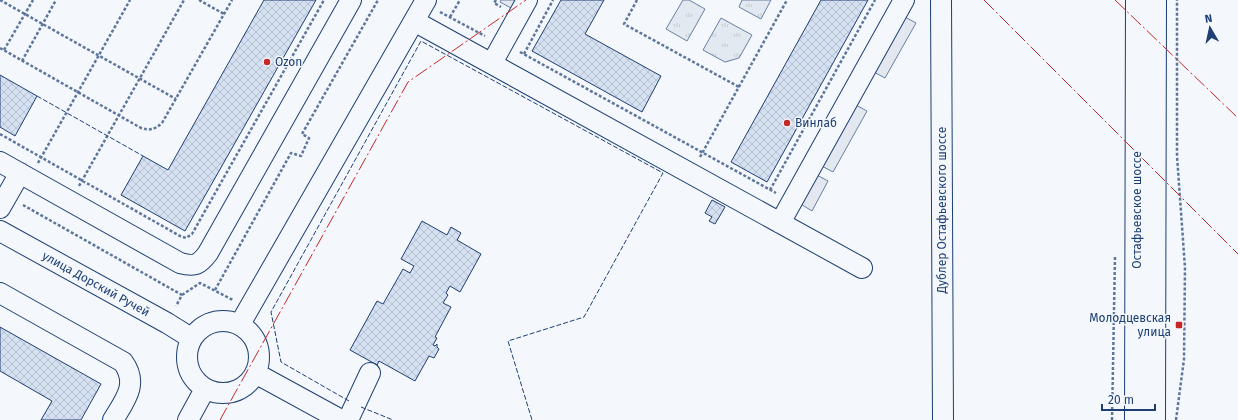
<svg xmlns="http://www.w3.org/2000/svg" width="1238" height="420" font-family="'Fira Sans',sans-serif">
<defs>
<pattern id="grass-tufts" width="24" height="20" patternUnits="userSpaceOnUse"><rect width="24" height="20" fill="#e3e9f0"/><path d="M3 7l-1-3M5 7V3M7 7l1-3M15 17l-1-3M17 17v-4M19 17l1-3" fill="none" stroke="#c2c9d1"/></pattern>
<pattern id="building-cross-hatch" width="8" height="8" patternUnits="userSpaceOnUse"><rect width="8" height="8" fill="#d5e0f0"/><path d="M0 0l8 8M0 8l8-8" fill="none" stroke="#b6c1d1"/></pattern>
</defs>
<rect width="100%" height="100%" fill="#f4f7fb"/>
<path fill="url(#grass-tufts)" stroke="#687fa3" d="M683 0H689L705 9 687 41 666 29Z
M742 0H771L761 19 739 7Z
M721 18 752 35 739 58 725 62 703 50Z"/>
<path fill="#e3e8f0" stroke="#687fa3" d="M501 0H518L513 9 500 2Z
M903 16 916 23 885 78 872 71Z
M854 104 867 111 833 172 820 165Z
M815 174 828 181 812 211 799 203Z"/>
<path fill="url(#building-cross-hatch)" stroke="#1d3f73" d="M264 0H316L185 231 121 195 143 156 168 170Z
M561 0H604L585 34 661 76 642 112 532 51Z
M821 0H868L767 182 731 162Z
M0 75 37 96 15 136 0 127Z
M712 200 725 207 715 224 709 221 712 217 705 213Z
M422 221 447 235 451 227 461 233 457 240 481 254 460 292 450 286 446 293 448 295 443 303 451 307 435 337 437 338 433 345 435 346 437 344V347L439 349 434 358 429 356 415 381 379 361 377 365 350 350 377 301 383 304 403 269 410 273 414 266 401 259Z
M0 327 101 384 81 420H41L52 401 0 371Z"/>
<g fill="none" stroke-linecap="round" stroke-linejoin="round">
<defs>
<path id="minor" d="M941 0 943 420
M414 21 862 268
M492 63 527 0
M0 162 180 263C195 267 199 265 208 253L351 0
M0 208 20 173
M780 223 904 0
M0 231 167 323 191 338
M0 293 123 362C139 384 125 400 113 420
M187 357a36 36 0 1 1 72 0a36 36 0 1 1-72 0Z
M240 324 426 0
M255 373 341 420
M188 420 205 389
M348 420 370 373"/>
<path id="major" d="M1136 420 1137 0
M1154 420 1155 0"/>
</defs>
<use href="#minor" stroke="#1d3f73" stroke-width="22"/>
<use href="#major" stroke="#1d3f73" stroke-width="24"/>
<path stroke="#5e769c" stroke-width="2.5" stroke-dasharray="3 2" stroke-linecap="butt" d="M0 0 176 99
M199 0 224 14
M496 0 494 3 501 7
M637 0 624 24 739 87
M440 12 485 36
M450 17 460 0
M0 48 141 128C151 131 155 129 162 123L232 0
M4 50 33 0
M520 52 776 193
M524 54 553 0
M22 61 56 0
M0 134 180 236 186 238 192 234 324 0
M700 157 787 0
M38 163 130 0
M79 186 184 0
M770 190 875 0
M23 205 182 295 176 306
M215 290 291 153 301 156 309 138 302 134 378 0
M182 295 200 283 233 300
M1112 420 1115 256
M1176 420 1184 359 1185 268 1177 156V0"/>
<use href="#minor" stroke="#f4f7fb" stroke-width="20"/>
<use href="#major" stroke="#f4f7fb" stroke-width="22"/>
<path stroke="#1d3f73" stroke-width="1" stroke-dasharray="5 2" stroke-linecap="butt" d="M37 96 143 156
M349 401 281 362 271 312 421 41 663 173 584 317 508 341 532 420
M361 407 393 420"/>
<path stroke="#c62828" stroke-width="1" stroke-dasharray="14 3 2 3" stroke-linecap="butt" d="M984 0 1238 254
M1115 0 1238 118
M220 420 408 82 526 0"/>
</g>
<g fill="#c62828" stroke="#f4f7fb" stroke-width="1.5">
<circle cx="267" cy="62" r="4"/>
<circle cx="787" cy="123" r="4"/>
<rect x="1175" y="321" width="8" height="8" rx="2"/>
</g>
<g text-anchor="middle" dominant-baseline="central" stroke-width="3" stroke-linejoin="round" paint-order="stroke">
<g font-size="12" fill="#1d3f73" stroke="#f4f7fb" text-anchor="start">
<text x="275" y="62">Ozon</text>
<text x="795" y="123">Винлаб</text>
<text x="1171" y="318" text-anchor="end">Молодцевская<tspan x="1171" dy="14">улица</tspan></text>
</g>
<g font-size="12" fill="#1d3f73" stroke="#f4f7fb">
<text transform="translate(942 210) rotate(-90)">Дублер Остафьевского шоссе</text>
<text transform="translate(1137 210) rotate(-90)">Остафьевское шоссе</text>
<text transform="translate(96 284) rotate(29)">улица Дорский Ручей</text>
</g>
</g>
<g transform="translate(1210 28) rotate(351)" stroke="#f4f7fb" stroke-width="3" paint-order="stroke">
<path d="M0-3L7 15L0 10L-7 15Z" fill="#1d3f73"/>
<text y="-6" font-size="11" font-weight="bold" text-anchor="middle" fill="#1d3f73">N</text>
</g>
<path d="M1102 404v6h53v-6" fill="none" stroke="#1d3f73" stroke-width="2"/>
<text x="1108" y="404" font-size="12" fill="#1d3f73" stroke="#f4f7fb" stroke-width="3" paint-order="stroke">20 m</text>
</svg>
